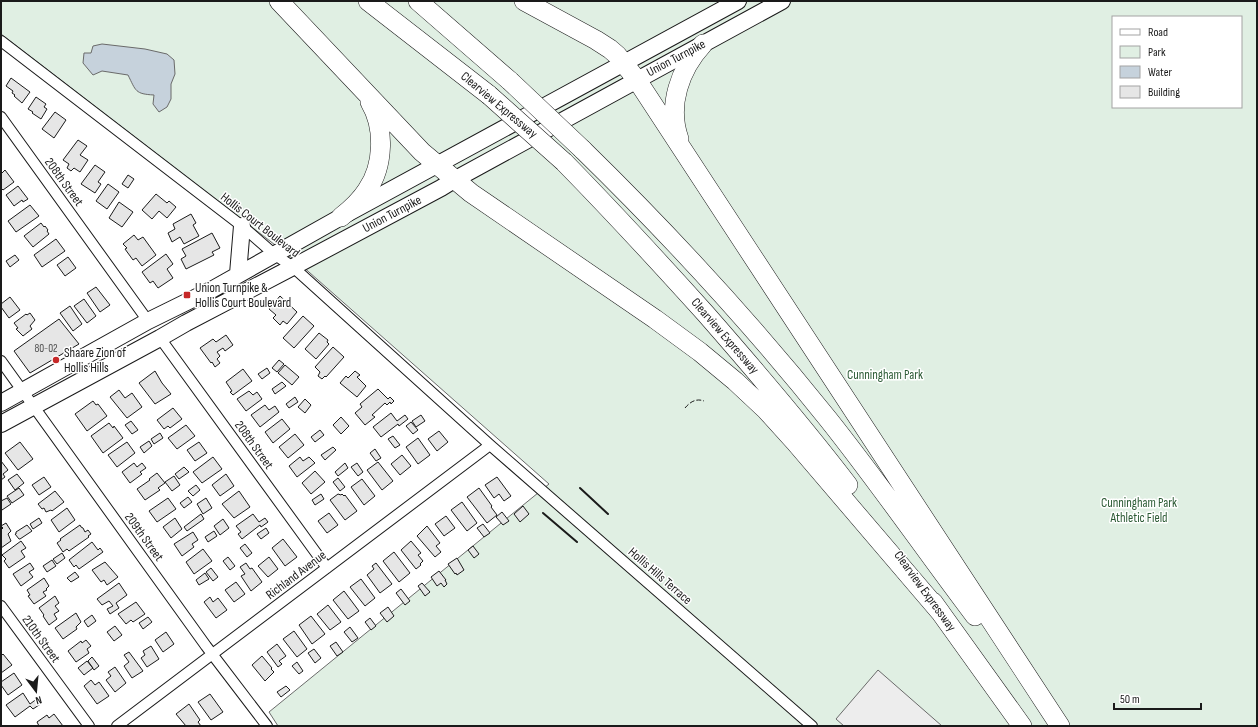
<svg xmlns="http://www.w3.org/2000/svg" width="1258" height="727" font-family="'Sofia Sans Condensed',sans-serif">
<rect width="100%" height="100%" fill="#fff"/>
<path fill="#e0efe3" stroke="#6a6a6a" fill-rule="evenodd" d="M1 1H1257V726H278L269 712 549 484 301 265 1 34ZM1113 17H1241V107H1113Z"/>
<path fill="#ededed" stroke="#6a6a6a" d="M878 670 942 726H844L836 719Z"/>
<path fill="#c6d2dc" stroke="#6a6a6a" d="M102 44 145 49 167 54 174 60 175 74 171 84V99L167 107 159 112 153 104 154 95C135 94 136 91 128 75L102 71 93 75 83 63 84 53H91L93 46Z"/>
<path fill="#e6e6e6" stroke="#1a1a1a" d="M11 78 30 92 22 103 14 96 15 95 12 93 13 91 6 86Z
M36 97 46 104 44 107 47 109 41 119 32 113 33 112 28 109Z
M55 112 66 120 54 138 42 129Z
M78 140 87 146 80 155 88 160 80 172 74 168 71 171 67 168 69 164 63 160Z
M95 165 105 172 98 182 101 184 95 193 81 184Z
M5 170 14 182 3 190 1 188V174Z
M128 175 134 179 128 188 122 184Z
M108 184 119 192 107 209 96 201Z
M18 186 28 199 23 202 22 200 14 206 6 195Z
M156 194 167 203 169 201 176 207 167 218 159 211 152 219 142 210Z
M119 202 133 212 122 227 109 218Z
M30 205 39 216 16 232 8 221Z
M191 214 196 223 193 225 199 236 184 244 180 237 172 242 168 233 175 229 173 224Z
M41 223 44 227 45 226 48 230 47 231 49 234 33 247 24 236Z
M212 233 220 248 212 252 214 255 186 269 181 259 186 256 182 249Z
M134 235 138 240 143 237 156 255 142 266 136 258 133 260 125 249 127 248 123 244Z
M56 239 65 251 42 267 34 255Z
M166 254 173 264 167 269 173 278 158 288 153 281 150 283 142 272Z
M15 255 19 260 10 267 6 261Z
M68 257 76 268 65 276 57 265Z
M96 287 110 305 100 312 87 293Z
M280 296 297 312 287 324 283 321 280 325 273 318 276 315 269 309Z
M10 297 20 310 9 318 1 307V304Z
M84 299 96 316 87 323 74 306Z
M70 306 82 324 73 331 60 313Z
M30 313 35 320 30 326 32 329 23 336 16 329 18 328 14 323 26 314 27 315Z
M303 316 314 326 294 348 283 338Z
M59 319 79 344 30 373 14 351Z
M319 333 328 340 327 342 329 344 316 359 305 349Z
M226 335 233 345 225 351 223 348 217 352 220 356 217 359 220 363 215 367 212 362 211 363 200 348 213 339 216 342Z
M333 347 344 357 326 377 325 376 322 379 318 376 320 372 315 367Z
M279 360 284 364 277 372 272 368Z
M285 365 299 377 292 385 278 373Z
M267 368 270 373 262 379 258 374Z
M243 369 252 381 233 395 230 392 232 391 226 382Z
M155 371 162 383 171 394 155 404 139 383Z
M355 371 360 375 357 377 366 386 357 397 340 383 346 376 348 378Z
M282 382 286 386 275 394 272 389Z
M378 389 388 399 390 397 394 401 391 404 390 402 387 405 385 403 372 415 375 417 365 425 355 413 362 407 360 404Z
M119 390 125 398 132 393 142 407 127 418 110 397Z
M249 391 253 395 257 392 262 399 246 411 237 399Z
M295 397 298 402 289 408 286 404Z
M305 399 311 405 305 413 298 407Z
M93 401 96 405 98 404 107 416 87 431 75 414Z
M265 405 269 410 275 406 279 412 260 427 251 415Z
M173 408 182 419 170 428 168 426 164 429 157 420Z
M391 413 397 421 405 415 408 419 399 426 398 424 381 437 373 427Z
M421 415 425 421 416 427 412 421Z
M341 417 349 426 341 434 333 425Z
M282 419 290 429 273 443 265 432Z
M131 421 138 430 132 434 125 425Z
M411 422 418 430 413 434 406 426Z
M109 423 113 428 114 426 123 438 103 453 91 436Z
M186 425 195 436 177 449 168 438Z
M320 430 324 435 315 442 311 437Z
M439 431 448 442 437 451 428 439Z
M160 433 163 438 154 444 151 439Z
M295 434 304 445 288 458 279 447Z
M393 436 400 445 395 448 388 439Z
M418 438 430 455 418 464 406 447Z
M149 441 152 446 144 453 140 447Z
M20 442 33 459 18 470 5 453Z
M127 442 135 453 117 467 108 455Z
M199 442 207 453 195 461 187 450Z
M333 447 336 450 325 460 321 455Z
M375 449 381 458 376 461 370 453Z
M402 455 411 466 400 475 391 464Z
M213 457 222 469 202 483 193 472Z
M300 457 303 461 309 457 315 463 297 477 289 466Z
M1 461 8 470 3 474 5 477 1 480Z
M378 462 393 481 382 490 367 470Z
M134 463 137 467 142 463 146 468 140 472 142 474 130 483 122 472Z
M345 463 348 468 338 476 335 472Z
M357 463 363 472 358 476 351 467Z
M184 467 189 472 179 479 175 474Z
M315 471 325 482 311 494 302 483Z
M157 473 165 483 158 488 160 490 145 500 137 489 150 480 149 479Z
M17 474 24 483 15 490 8 480Z
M226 474 234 486 220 496 212 485Z
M174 476 180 485 172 491 165 482Z
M44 477 51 487 39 495 32 485Z
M497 477 511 496 504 501 499 494 494 498 485 485Z
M338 478 345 487 340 491 333 482Z
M362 479 375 496 364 505 351 487Z
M196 485 200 490 193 496 188 491Z
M19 488 24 495 12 503 7 496Z
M479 488 492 506 491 507 497 515 487 523 467 497Z
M55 491 64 502 52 511 51 510 46 512 44 508 42 509 38 504Z
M239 491 250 507 234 518 222 504Z
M321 494 324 499 315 505 312 500Z
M338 494 341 495 342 494 344 496 345 495 357 511 345 520 330 500Z
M188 497 192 502 184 508 180 503Z
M7 498 11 504 2 510 1 508V501Z
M168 498 176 509 157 522 149 511Z
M206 498 212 508 203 514 197 504Z
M462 502 477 523 467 531 451 510Z
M523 506 529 514 520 522 514 514Z
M67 508 75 520 59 532 51 520Z
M502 512 509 521 503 525 496 517Z
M329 513 338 525 327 533 318 521Z
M201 514 204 519 187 531 184 527Z
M253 514 259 522 265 518 268 522 261 527 260 525 242 539 238 534 241 532 236 526Z
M446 516 455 528 444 536 435 524Z
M39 518 42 523 33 529 30 524Z
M175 518 182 529 171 538 163 527Z
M223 519 229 528 220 535 214 526Z
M6 523 11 531 8 534 11 541 1 548V530L3 528 1 526Z
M483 524 490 533 484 537 477 528Z
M27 525 32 531 20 539H19L15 534H16V532Z
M80 525 81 527 83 528 85 532 88 530 91 534 88 536 89 537 69 551 67 549 63 552 57 543 61 540 60 539Z
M427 526 440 543 436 546 441 552 435 557 417 536Z
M266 528 269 533 261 539 257 534Z
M214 531 217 536 208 542 205 537Z
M193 532 198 540 192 544 194 547 182 556 174 544Z
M283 539 297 557 285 566 272 548Z
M21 541 26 548 21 551 25 557 9 568 4 561 6 559 2 555Z
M411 541 421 553 418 555 423 561 420 564 421 565 416 569 401 550Z
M92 542 98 550 100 548 103 552 79 569 76 565 74 567 69 560Z
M245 544 252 553 247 557 240 548Z
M473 546 479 554 474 558 468 550Z
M203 549 212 561 194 574 186 562Z
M394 552 410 573 399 582 383 561Z
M62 553 65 558 57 564 53 559Z
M228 557 235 566 230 570 223 561Z
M269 557 278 569 268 577 258 566Z
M457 558 464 570 457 575 456 573 455 574 448 564Z
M52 560 56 566 47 572 43 566Z
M105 562 118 577 107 585 104 580 101 582 92 570Z
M30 563 34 569 29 572 33 577 21 586 13 574Z
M246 563 250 569 252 568 262 582 251 591 241 576 245 574 240 567Z
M376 563 392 584 380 593 367 575 374 569 372 566Z
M211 568 218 577 213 581 206 572Z
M439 571 446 580H445L447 584 444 587 441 583 437 586 431 577Z
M75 572 79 577 71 582 67 578Z
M205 573 209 579 199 585 196 580Z
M44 578 49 586 46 589 47 590 43 592 46 596 34 604 28 596 30 595 27 590Z
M361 579 375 598 365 606 350 587Z
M236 582 245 594 234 602 225 590Z
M119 583 127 595 116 603 119 608 110 614 107 609 113 606 109 601 102 605 97 599Z
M422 583 430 592 425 596 418 586Z
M401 589 410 601 405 605 396 593Z
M344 591 359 611 348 619 333 600Z
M55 596 59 603 55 606 59 611 54 614 57 619 49 625 43 616 44 615 39 608Z
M210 597 213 602 218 598 227 610 216 618 204 602Z
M136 602 145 614 133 622 131 620 126 624 118 614Z
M328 605 341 622 330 630 317 614Z
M388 607 394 616 387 622 380 613Z
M76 613 81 622 76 627 77 629 63 639 55 628Z
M92 615 96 621 88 627 84 621Z
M311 616 325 634 312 644 299 625Z
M148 617 152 622 143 629 139 623Z
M370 618 376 626 371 630 365 622Z
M115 626 122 635 114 641 107 632Z
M350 627 358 638 352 642 344 632Z
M294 631 307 649 297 657 283 639Z
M166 632 174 644 163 652 155 640Z
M86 640 91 646 87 649 89 653 76 662 68 651 81 641 82 643Z
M336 642 343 652 337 656 330 646Z
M277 644 286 656 279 661 282 664 278 667 267 652Z
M151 646 159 659 147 667 141 658 145 655 143 651Z
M314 649 321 658 315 663 308 653Z
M129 652 143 671 132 678 124 666 129 662 124 655Z
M3 654 12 665 1 673V656Z
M262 656 272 668 271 669 274 672 265 681 252 665Z
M92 657 99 666 94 670 88 661Z
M87 661 93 668 84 675 78 668Z
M297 662 303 671 299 674 292 666Z
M115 667 126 683 115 692 106 680 111 676 108 672Z
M14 673 22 685 8 695 1 685V682Z
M91 680 95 685 99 682 109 696 97 704 84 686Z
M286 686 290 690 281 697 277 692Z
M23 693 30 704 38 698 42 703 33 709 30 706 15 717 6 705Z
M210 694 223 712 211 720 198 702Z
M189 704 200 720 198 722 201 726H186L176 714Z
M54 714 63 726H39L37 722 47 715 49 718Z"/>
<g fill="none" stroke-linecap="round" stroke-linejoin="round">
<defs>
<path id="minor" d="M1 41 242 226 274 254 293 267 490 445 812 726
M1 117 148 321
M160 338 327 568
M1 361 206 646 267 726
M1 606 89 726
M117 726 490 445"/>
<path id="primary" d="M238 274 242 226
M1 403 148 321 213 289 341 217 738 1
M1 424 160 338 186 323 293 267 441 188 454 180 782 1"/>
<path id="motorway" d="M279 1 422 152 471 193 655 319 700 352 735 381 766 410 795 442 941 613
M368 1 489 95
M418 1 510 81
M524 1 596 40 610 49 617 55 637 80 1060 726
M679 139C667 105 680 69 703 44
M582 149C669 234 752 324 828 419 879 483 925 550 975 616
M564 162C612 211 659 262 705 313 754 369 803 426 848 485
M341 217C351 209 360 201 367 190 384 166 385 127 370 102
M933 602 1022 726"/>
</defs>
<use href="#minor" stroke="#1a1a1a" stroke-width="12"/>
<use href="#primary" stroke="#1a1a1a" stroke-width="18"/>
<use href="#motorway" stroke="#1a1a1a" stroke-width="20"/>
<use href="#minor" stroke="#fff" stroke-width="10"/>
<use href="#primary" stroke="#fff" stroke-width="16"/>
<use href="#motorway" stroke="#fff" stroke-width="19"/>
<defs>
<path id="motorway-bridge" d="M510 81 582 149
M489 95 564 162"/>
</defs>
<use href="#motorway-bridge" stroke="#1a1a1a" stroke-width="20" stroke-linecap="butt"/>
<use href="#motorway-bridge" stroke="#fff" stroke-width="19"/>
<path stroke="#1a1a1a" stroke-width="1" stroke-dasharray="5 2" stroke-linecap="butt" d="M685 408C690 402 696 398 704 401"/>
<path stroke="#1a1a1a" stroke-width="2" d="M580 488 608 514
M543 513 577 542"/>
</g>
<g fill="#c62828" stroke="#fff" stroke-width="1.5">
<rect x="183" y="291" width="8" height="8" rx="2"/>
<circle cx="56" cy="360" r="4"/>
</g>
<g text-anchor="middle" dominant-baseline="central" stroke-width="3" stroke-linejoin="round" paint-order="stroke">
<g font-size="11" fill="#4d4d4d">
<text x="46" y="348">80-02</text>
</g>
<g font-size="13" fill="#1a1a1a" stroke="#fff">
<text transform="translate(676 58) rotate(-28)">Union Turnpike</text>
<text transform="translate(499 105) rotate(40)">Clearview Expressway</text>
<text transform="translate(64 182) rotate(54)">208th Street</text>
<text transform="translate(392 214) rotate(-28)">Union Turnpike</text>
<text transform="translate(260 225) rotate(38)">Hollis Court Boulevard</text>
<text transform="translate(725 336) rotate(49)">Clearview Expressway</text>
<text transform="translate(254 445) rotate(54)">208th Street</text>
<text transform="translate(144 537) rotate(54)">209th Street</text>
<text transform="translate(296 575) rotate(-37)">Richland Avenue</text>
<text transform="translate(660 576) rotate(41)">Hollis Hills Terrace</text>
<text transform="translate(925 591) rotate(54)">Clearview Expressway</text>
<text transform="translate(41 639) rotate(54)">210th Street</text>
</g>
<g font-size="13" fill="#1a1a1a" stroke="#fff" text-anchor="start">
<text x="195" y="288">Union Turnpike &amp;<tspan x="195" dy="15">Hollis Court Boulevard</tspan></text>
<text x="64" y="353">Shaare Zion of<tspan x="64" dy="15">Hollis Hills</tspan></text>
</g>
<g font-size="13" fill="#2b5a34" stroke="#fff">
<text x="885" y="375">Cunningham Park</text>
<text x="1139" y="503">Cunningham Park<tspan x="1139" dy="15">Athletic Field</tspan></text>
</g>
</g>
<rect width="1258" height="727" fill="none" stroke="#1a1a1a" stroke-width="4"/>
<rect x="1112" y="16" width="130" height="92" fill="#ffffff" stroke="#a3a3a3"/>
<rect x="1120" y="29" width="20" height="6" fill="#ffffff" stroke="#a3a3a3"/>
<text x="1148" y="36" font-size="12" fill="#1a1a1a">Road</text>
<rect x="1120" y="46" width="20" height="12" fill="#e0efe3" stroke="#a3a3a3"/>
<text x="1148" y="56" font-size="12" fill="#1a1a1a">Park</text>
<rect x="1120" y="66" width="20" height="12" fill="#c6d2dc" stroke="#a3a3a3"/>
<text x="1148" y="76" font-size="12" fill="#1a1a1a">Water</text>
<rect x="1120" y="86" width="20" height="12" fill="#e6e6e6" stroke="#a3a3a3"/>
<text x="1148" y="96" font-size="12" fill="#1a1a1a">Building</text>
<g transform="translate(36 691) rotate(164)" stroke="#ffffff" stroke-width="3" paint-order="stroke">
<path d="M0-3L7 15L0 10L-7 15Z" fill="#1a1a1a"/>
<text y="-6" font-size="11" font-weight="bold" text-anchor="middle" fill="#1a1a1a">N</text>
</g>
<path d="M1114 703v6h87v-6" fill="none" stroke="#1a1a1a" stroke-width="2"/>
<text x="1120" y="703" font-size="12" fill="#1a1a1a" stroke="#ffffff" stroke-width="3" paint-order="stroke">50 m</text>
</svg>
